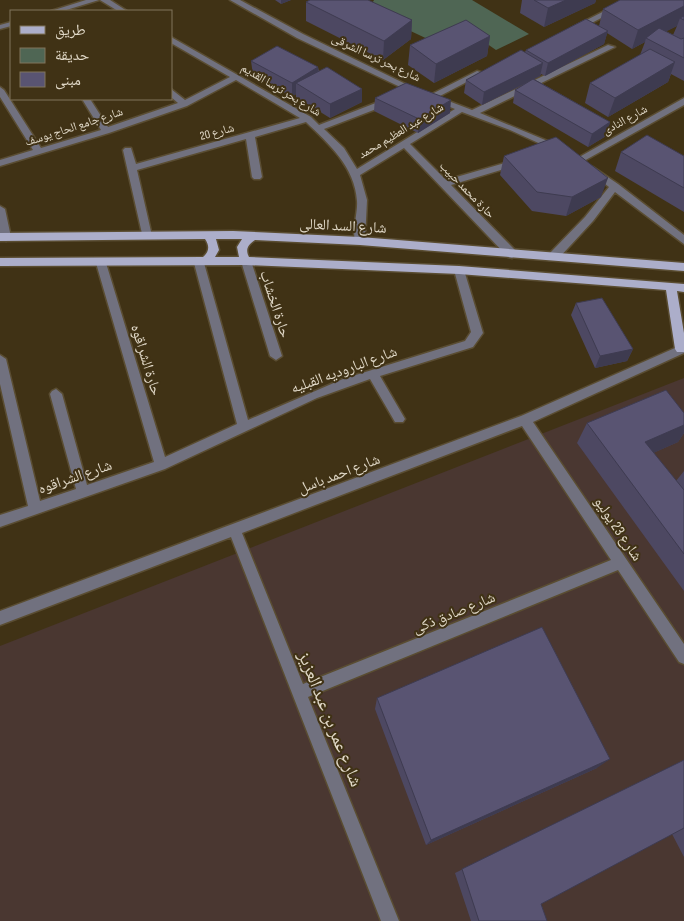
<svg xmlns="http://www.w3.org/2000/svg" width="684" height="921" font-family="'Sofia Sans Condensed','Noto Naskh Arabic',sans-serif">
<rect width="100%" height="100%" fill="#403215"/>
<path fill="#4a3731" d="M684 378V921H0V646Z"/>
<path fill="#4f6654" d="M374 0H472L529 34 496 50 464 28 434 42 368 11Z"/>
<g fill="none" stroke-linecap="round" stroke-linejoin="round">
<defs>
<path id="minor" d="M86 0H99L63 11H51Z
M100 0H110L127 11H118Z
M230 0H240L303 34 422 92 415 94 297 38Z
M626 0H636L578 30 571 28Z
M11 22V26L0 29V25Z
M171 37 311 117 319 125 386 99H392V103L324 129 344 148 357 169 455 109 426 97 477 71 484 73 438 97 472 110 608 45 615 47 480 113 562 147V151H556L510 130 462 112 410 144 446 180 515 160H521V164L451 185 516 251 517 254 512 258 508 257 404 148 360 175 367 200 365 241 364 244H356C351 232 358 214 357 201 355 167 329 144 306 122L255 137 262 177 260 179H254L252 177 246 139 137 170 152 236 151 238H143L123 150 125 148H131L136 164 300 118 236 80 187 106 109 133 0 166V160L33 150 0 97V87L4 90 41 148 101 130 82 99H90L108 127 178 103 171 97V89L185 100 230 77 171 43Z
M684 98V105L582 162H576L574 160Z
M593 167 618 184 684 235V244L615 192 593 221 557 260H549V254L585 217 609 187 590 172 588 170Z
M0 206 5 209 11 237 6 241 2 239 0 233Z
M246 257 251 261 282 356 276 360 270 356 241 261Z
M101 259 106 263 165 457 237 424 194 263 195 260H203L204 263 248 420 343 379 465 341 471 332 454 270 455 267 459 266 464 270 483 333 473 347 380 376 405 419 403 422H395L370 379 317 398 165 469 0 527V515L28 506 0 384V355L6 359 40 501 76 489 50 394 52 391 56 389 62 394 87 485 154 462 96 263Z
M684 344V353L533 422 684 644V664L679 662 618 570 308 697 399 921H381L231 537 0 625V611L521 416ZM522 426 611 560 303 684 242 533Z"/>
<path id="major" d="M233 231 360 237 684 263V271L360 245 255 240C248 245 245 249 249 257L459 266 684 284V292L677 291 684 333V352H677L675 349 666 290 459 274 246 265 0 266V258L203 257C209 252 210 246 205 239L0 241V233ZM216 239H242L237 247 239 257H215L219 250Z"/>
</defs>
<use href="#minor" stroke="#5a4d32" stroke-width="3"/>
<use href="#major" stroke="#5a4d32" stroke-width="3"/>
<use href="#minor" fill="#71717f" fill-rule="evenodd"/>
<use href="#major" fill="#acaeca" fill-rule="evenodd"/>
</g>
<path fill="#4d4862" fill-rule="evenodd" d="M275 0H291L281 4Z
M522 0H596L595 3 544 27 520 13Z
M684 0V81L671 74 668 82 608 117 585 103 590 83 640 55 645 42 632 49 607 33 604 44 545 76 541 74 540 76 534 79 610 122 606 136 588 147 513 103 515 90 524 84 482 105 464 93 466 80 525 52 526 50 599 26 603 9ZM677 26 673 35 666 31Z
M306 2 412 20 411 39 383 60 306 21Z
M490 36 487 56 434 83 408 65 410 45Z
M251 61 318 67 319 71 362 89V102L330 118 296 97V94L292 97 253 75Z
M375 98 450 113 418 133 374 111Z
M621 152 684 156V212L615 171Z
M504 156 601 197 566 216 532 211 500 175Z
M576 303 633 349 627 361 595 368 571 315Z
M684 413V433L678 442 653 453 676 481 684 471V591L577 443 587 423Z
M377 698 597 768 426 845 375 709Z
M684 760V857L672 834 541 904 547 921H471L455 873Z"/>
<path fill="#3e3b50" d="M281 0H291L281 4Z
M566 0H596L595 3 544 27 548 8Z
M684 6V20L680 18 677 26 650 40 646 38 645 42 632 49 638 30Z
M412 20 411 39 383 60 384 41Z
M608 31 604 44 545 76 548 63Z
M490 36 487 56 434 83 436 64Z
M675 62 668 82 608 117 615 98Z
M543 63 540 76 482 105 484 92Z
M318 67 319 81 296 83V94L292 97V83Z
M362 89V102L330 118V104Z
M451 100 450 113 418 133 419 119Z
M610 122 606 136 588 147 592 134Z
M608 178 601 197 566 216 572 197Z
M633 349 627 361 595 368 600 356Z
M684 425V433L678 442 633 462 645 442Z
M610 759 597 768 426 845 431 840Z"/>
<path fill="#595472" stroke="#3e3b50" d="M310 0H368L412 20 384 41 306 2Z
M534 0H566L548 8Z
M620 0H684V6L638 30 603 9Z
M684 16V20L680 18Z
M586 19 608 31 548 63 526 50Z
M466 20 490 36 436 64 410 45Z
M659 28 681 39 684 38V58L646 38Z
M277 46 318 67 292 83 251 61Z
M650 49 675 62 615 98 590 83Z
M521 50 543 63 484 92 466 80Z
M327 67 362 89 330 104 296 83Z
M533 79 610 122 592 134 515 90Z
M406 83 451 100 419 119 375 98Z
M647 135 684 156V188L621 152Z
M556 137 608 178 572 197 537 192 504 156Z
M602 298 633 349 600 356 576 303Z
M666 390 684 413V425L645 442 684 490V554L587 423Z
M542 627 610 759 431 840 377 698Z
M684 760V828L541 904 547 921H479L462 869Z"/>
<g text-anchor="middle" dominant-baseline="central" stroke-width="4" stroke-linejoin="round" paint-order="stroke">
<g font-size="12" fill="#e1d9c8" stroke="#403215">
<text transform="translate(376 58) rotate(25)">شارع بحر ترسا الشرقى</text>
<text transform="translate(281 90) rotate(31)">شارع بحر ترسا القديم</text>
<text transform="translate(625 120) rotate(-29)">شارع النادى</text>
<text transform="translate(74 127) rotate(-18)">شارع جامع الحاج يوسف</text>
<text transform="translate(401 131) rotate(-31)">شارع عبد العظيم محمد</text>
<text transform="translate(217 132) rotate(-15)">شارع 20</text>
<text transform="translate(467 190) rotate(46)">حارة محمد حبيب</text>
</g>
<g font-size="15" fill="#e1d9c8" stroke="#403215">
<text transform="translate(343 226) rotate(3)">شارع السد العالى</text>
<text transform="translate(275 304) rotate(72)">حارة الخشاب</text>
<text transform="translate(146 360) rotate(73)">حارة الشراقوه</text>
<text transform="translate(344 370) rotate(-20)">شارع الباروديه القبليه</text>
<text transform="translate(339 474) rotate(-21)">شارع احمد باسل</text>
<text transform="translate(75 477) rotate(-19)">شارع الشراقوه</text>
<text transform="translate(618 529) rotate(56)">شارع 23 يوليو</text>
<text transform="translate(454 613) rotate(-22)">شارع صادق ذكى</text>
</g>
<g font-size="18" fill="#e1d9c8" stroke="#403215">
<text transform="translate(330 719) rotate(68)">شارع عمر بن عبد العزيز</text>
</g>
</g>
<rect x="10" y="10" width="162" height="90" fill="#403215" stroke="#80755d"/>
<rect x="20" y="26" width="25" height="8" fill="#acaeca" stroke="#80755d"/>
<text x="55" y="35" font-size="15" fill="#e1d9c8">طريق</text>
<rect x="20" y="48" width="25" height="15" fill="#4f6654" stroke="#80755d"/>
<text x="55" y="60" font-size="15" fill="#e1d9c8">حديقة</text>
<rect x="20" y="72" width="25" height="15" fill="#595472" stroke="#80755d"/>
<text x="55" y="85" font-size="15" fill="#e1d9c8">مبنى</text>
</svg>
